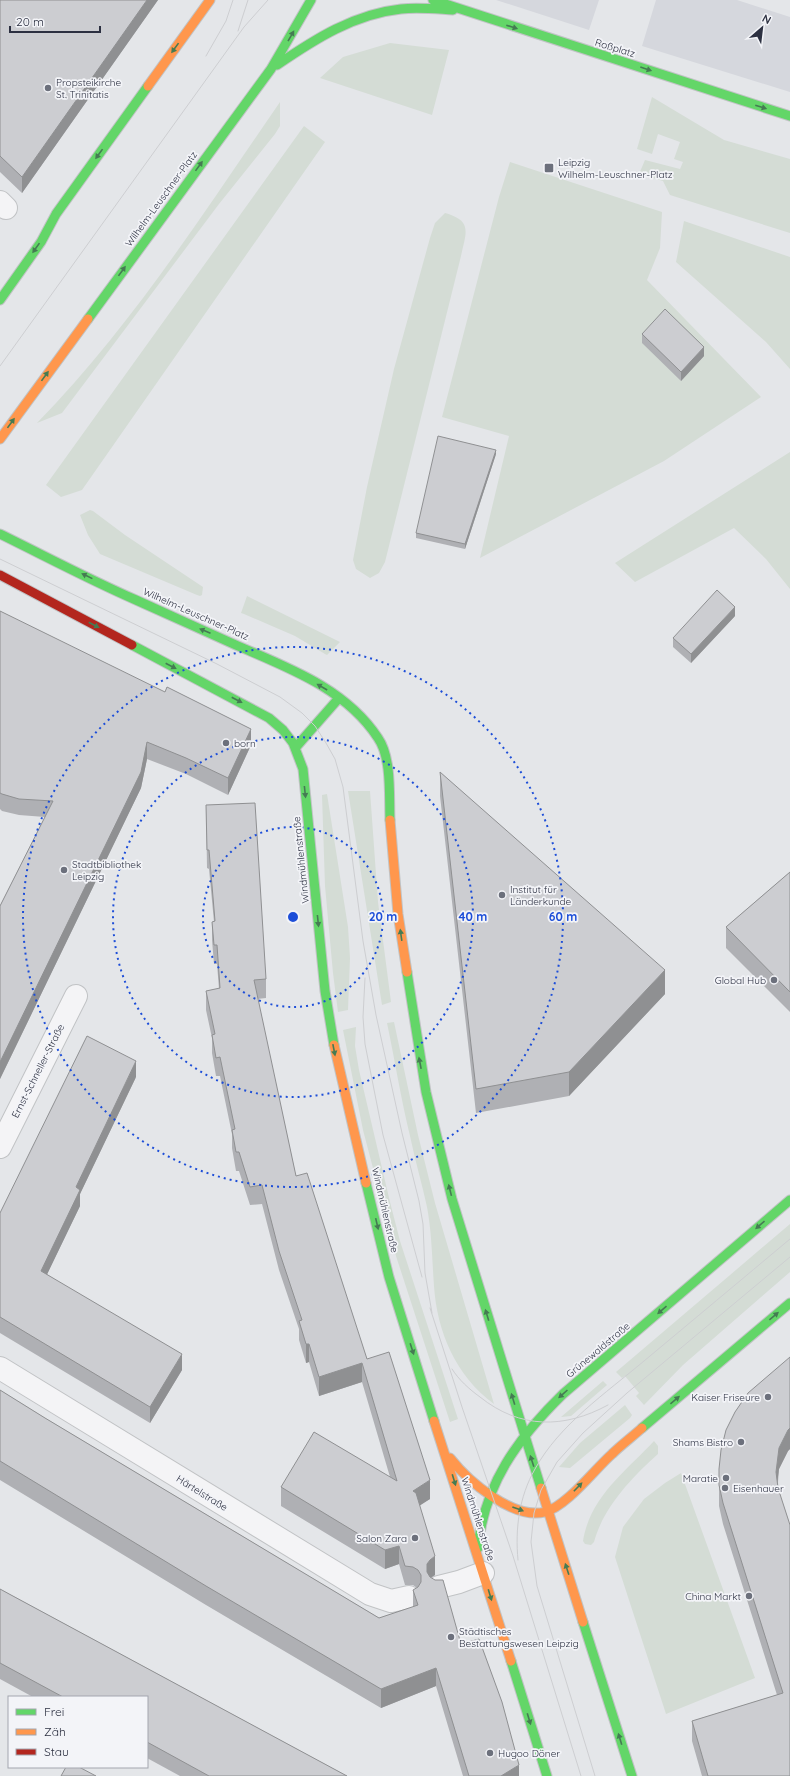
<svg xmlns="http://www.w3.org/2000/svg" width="790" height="1776" font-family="Quicksand,sans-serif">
<rect width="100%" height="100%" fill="#e4e6e9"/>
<path fill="#d5d7dd" d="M496 0H599L589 30Z
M656 0H737L790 17V92L642 46Z"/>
<path fill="#d4dcd5" d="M390 43 449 50 432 115 320 78 343 57Z
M652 97 724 140 790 159V233L670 195 663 181 639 174 645 160 680 169 683 162 674 159 680 142 658 134 652 154 637 149Z
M280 102V126L275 134 219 204 62 413 37 423C131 327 204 212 280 102Z
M304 126 325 142 82 490 61 497 46 485Z
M510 162 662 212 660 248 647 280 761 397 664 461 480 558 509 436 442 417 499 197Z
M445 213C473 221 466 232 461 256L385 562 379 573 370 578 356 569 353 560 367 487 394 369 430 238 435 223Z
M684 221 790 257V369L766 342 676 262Z
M790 452V589L766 559 734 528 635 582 615 563Z
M90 510 93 511 125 535 203 587 202 595 200 596 197 595 100 554 88 535 80 515Z
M247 596 340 642 327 655 325 654 295 636 244 614 241 613Z
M348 791H370L378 902 391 1002 382 1005Z
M327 794 348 927 350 958 348 1010 338 1012 333 973 325 886 322 795Z
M394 1022 418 1135 435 1203 494 1404C456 1376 437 1332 434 1286 432 1259 432 1234 427 1207 422 1184 415 1160 410 1136 401 1099 395 1061 387 1023Z
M356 1027 355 1046 359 1070 390 1202 400 1241 458 1419 450 1422 396 1256 363 1130 343 1030Z
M790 1224V1272L683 1365 644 1405 636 1396 639 1393 625 1376 622 1378 616 1372Z
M603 1381 607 1385 571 1416 561 1417Z
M625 1405 632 1415 630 1418 570 1468 559 1467 580 1443Z
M654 1441 658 1446V1454C632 1477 603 1508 594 1542L591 1545 585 1544 583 1541C590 1497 626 1471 654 1441Z
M681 1473 755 1678 666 1714 615 1557 623 1527 644 1499 665 1483Z"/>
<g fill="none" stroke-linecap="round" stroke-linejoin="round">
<defs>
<path id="street" d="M0 202 6 208
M0 1147 76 996
M0 1368 370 1594 391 1601 409 1597
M439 1587 459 1582 483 1573"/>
<path id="fast" d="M433 0 790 116
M277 65C315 39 354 14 401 9 418 7 436 9 453 10
M0 300 41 242 56 214 148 86
M88 319 271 69 311 0
M0 534C45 556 90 580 136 600 170 615 204 631 238 646 289 668 346 689 378 738 392 758 389 796 390 820
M132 645 269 718 283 730 293 743 303 769 325 991 334 1045
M296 747 339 698
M407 972 426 1092 452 1199 541 1488
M366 1183 389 1277 434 1421
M642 1428 790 1303
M478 1548C484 1484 518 1438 563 1394L790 1200
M583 1622 632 1776
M511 1661 547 1776"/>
<path id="slow" d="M148 86 210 0
M0 439 88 319
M390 820 398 914 407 972
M334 1045 366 1183
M434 1421 511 1661
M450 1458C468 1481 513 1520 545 1512 567 1506 594 1470 612 1454 621 1445 632 1437 642 1428
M541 1488 583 1622"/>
<path id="jam" d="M0 575 132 645"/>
</defs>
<use href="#street" stroke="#c1c3c5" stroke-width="24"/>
<use href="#fast" stroke="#c1c3c5" stroke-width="11"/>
<use href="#slow" stroke="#c1c3c5" stroke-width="11"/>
<use href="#jam" stroke="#c1c3c5" stroke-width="11"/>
<use href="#street" stroke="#f4f4f6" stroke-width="22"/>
<use href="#fast" stroke="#63d668" stroke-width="9"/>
<use href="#slow" stroke="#ff974d" stroke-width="9"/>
<use href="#jam" stroke="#b3261e" stroke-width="9"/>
<path stroke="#cdced1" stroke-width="1" d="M238 31 248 0
M206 56 226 21 233 0
M0 366 244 27 268 0
M0 559 217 664 280 697 302 713 315 726 326 743 335 759 343 787 363 941 376 1015 402 1133 419 1201 423 1224 425 1273 432 1313
M365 978 363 1017 365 1044 383 1135 422 1277
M430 1308 462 1407 513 1556 581 1776
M452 1369C459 1380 469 1389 480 1397 520 1429 564 1429 608 1405
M518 1560C515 1529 519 1497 535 1469 559 1425 606 1393 644 1361 692 1321 741 1280 790 1239
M595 1776 537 1586 531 1542 534 1513 541 1490 557 1462 583 1433 627 1393 790 1257"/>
</g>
<path fill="#afb0b4" d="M0 0H158L22 193 0 172Z
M642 334 704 356 681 381 642 343Z
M496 454 465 549 416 538V533Z
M0 611 251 745 228 795 186 774 147 759 141 788 0 1079V906L45 817 19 815 2 811 0 809Z
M735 616 691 663 673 647V638Z
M440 772 665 994 569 1096 476 1113 440 796Z
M206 805 266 979V998L257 999 296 1176 367 1359 430 1499 419 1505 435 1575 431 1578 519 1776H463L436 1686 381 1708 206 1605 0 1480V1390L45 1418 379 1618 413 1607V1590L417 1588 413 1585H405L399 1564 385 1569 281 1506V1487L390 1477 362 1382 319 1396 309 1362 306 1363 299 1340V1329L279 1270 262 1204 250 1205 239 1171H236L232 1148V1134L220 1076H216L212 1053V1038L206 1010V991L219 989 217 964H214L212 940V922H214L209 869 207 868Z
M790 872V1012L726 948V927Z
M136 1077 80 1194V1206L47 1274 182 1370 150 1423 0 1333V1213Z
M790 1357V1449L788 1451 779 1469 778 1482 790 1776H702L692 1741V1721L777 1695 723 1524 719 1506V1469Z
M0 1589 347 1776H180L147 1758V1697H33L0 1679Z"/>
<path fill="#8f9092" d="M147 0H158L22 193V177Z
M704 347V356L681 381V372Z
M496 450V454L465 549V544Z
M735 607V616L691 663V654Z
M251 729V745L228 795V778Z
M147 742V759L141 788 0 1079V1062Z
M665 970V994L569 1096V1072Z
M136 1061V1077L80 1194V1206L41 1287V1271L76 1187Z
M306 1344H309V1362L306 1363Z
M182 1354V1370L150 1423V1407Z
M362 1363V1382L319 1396V1377Z
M790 1428V1449L788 1451 779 1469 776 1492V1472L779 1448 788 1430Z
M430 1480V1499L413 1510V1491Z
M399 1546V1564L385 1569V1550Z
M435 1556V1575L430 1578 427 1583V1564L430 1560Z
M436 1668V1686L381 1708V1689Z
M519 1765V1776H501Z"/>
<path fill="#cccdd1" stroke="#8f9092" d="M0 0H147L22 177 0 156Z
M665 309 704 347 681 372 642 334Z
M438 436 496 450 465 544 416 533Z
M717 590 735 607 691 654 673 638Z
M0 611 165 692 167 687 251 729 228 778 186 758 147 742 141 772 0 1062V906L53 801 19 799 2 794 0 793Z
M440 772 665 970 569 1072 476 1089Z
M255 803 266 979 254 980 296 1176 307 1173 367 1359 389 1352 430 1480 413 1491 416 1493 435 1556 430 1560 427 1564V1572L430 1577 435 1580H443L461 1644 479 1639 502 1702 519 1765 501 1776H469L436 1668 381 1689 206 1586 0 1461V1390L45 1418 379 1618 418 1605 413 1590 418 1587 421 1582V1575L418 1570 413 1567 405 1566 399 1546 385 1550 281 1487 314 1432 397 1481 362 1363 319 1377 309 1344H306L299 1321 302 1320 279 1251 262 1185 250 1187 239 1152H236L232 1130 235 1129 220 1057 216 1058 212 1035 215 1034 206 991 220 988 217 945H214L212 922 215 921 209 850H207L206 805Z
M790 872V992L726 927Z
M87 1036 136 1061 76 1187 80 1190 41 1271 182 1354 150 1407 0 1317V1213Z
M790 1357V1428L788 1430 779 1448 776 1472 778 1488 790 1525V1776H708L692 1721 783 1693 723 1503 719 1485V1469L721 1450 726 1430 735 1412 748 1393Z
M0 1589 11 1595 347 1776H209L147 1742V1697H63L0 1663Z
M66 1767H79L96 1776H61Z"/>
<defs><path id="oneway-solid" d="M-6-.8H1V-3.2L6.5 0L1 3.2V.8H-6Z"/></defs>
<g fill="#457b53">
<use href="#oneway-solid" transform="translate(512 27) rotate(18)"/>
<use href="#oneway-solid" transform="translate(291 36) rotate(-60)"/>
<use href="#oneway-solid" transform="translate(175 48) rotate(126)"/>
<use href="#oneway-solid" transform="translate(646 69) rotate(19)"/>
<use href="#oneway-solid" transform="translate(761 107) rotate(17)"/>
<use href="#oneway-solid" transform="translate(99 154) rotate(126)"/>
<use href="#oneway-solid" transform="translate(199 166) rotate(-54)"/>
<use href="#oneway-solid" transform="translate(36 248) rotate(125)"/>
<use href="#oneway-solid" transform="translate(122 271) rotate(-54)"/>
<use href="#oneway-solid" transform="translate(45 376) rotate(-54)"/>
<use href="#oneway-solid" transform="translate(11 423) rotate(-54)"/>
<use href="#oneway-solid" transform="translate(87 576) rotate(-154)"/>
<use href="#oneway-solid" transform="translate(94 625) rotate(28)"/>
<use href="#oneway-solid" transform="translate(205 631) rotate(-157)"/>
<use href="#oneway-solid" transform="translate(171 666) rotate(27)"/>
<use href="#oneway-solid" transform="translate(322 687) rotate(-150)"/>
<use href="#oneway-solid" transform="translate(237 700) rotate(28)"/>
<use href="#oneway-solid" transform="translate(305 792) rotate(84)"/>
<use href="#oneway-solid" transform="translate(318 921) rotate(84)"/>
<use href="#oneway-solid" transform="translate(401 935) rotate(-98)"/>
<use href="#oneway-solid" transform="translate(334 1050) rotate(79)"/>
<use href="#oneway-solid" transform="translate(420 1063) rotate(-101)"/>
<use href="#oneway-solid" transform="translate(450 1190) rotate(-104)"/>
<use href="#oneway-solid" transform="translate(377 1224) rotate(77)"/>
<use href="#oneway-solid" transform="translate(760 1225) rotate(139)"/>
<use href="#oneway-solid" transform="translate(662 1310) rotate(139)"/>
<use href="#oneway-solid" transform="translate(487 1315) rotate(-107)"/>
<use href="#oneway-solid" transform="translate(774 1316) rotate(-40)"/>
<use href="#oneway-solid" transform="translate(412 1349) rotate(72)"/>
<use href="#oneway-solid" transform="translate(563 1394) rotate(138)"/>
<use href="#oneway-solid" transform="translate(513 1399) rotate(-107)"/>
<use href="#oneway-solid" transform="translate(675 1400) rotate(-40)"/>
<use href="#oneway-solid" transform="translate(532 1461) rotate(-108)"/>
<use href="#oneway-solid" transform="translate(454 1480) rotate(73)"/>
<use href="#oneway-solid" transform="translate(578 1487) rotate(-46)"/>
<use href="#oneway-solid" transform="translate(518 1509) rotate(20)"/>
<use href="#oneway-solid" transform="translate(567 1569) rotate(-108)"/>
<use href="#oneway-solid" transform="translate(490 1595) rotate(73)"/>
<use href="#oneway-solid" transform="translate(529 1719) rotate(73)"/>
<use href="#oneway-solid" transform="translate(620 1739) rotate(-107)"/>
</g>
<g fill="none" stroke="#1d4ed8" stroke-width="2" stroke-dasharray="2 4">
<circle cx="293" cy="917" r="90"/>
<circle cx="293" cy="917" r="180"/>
<circle cx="293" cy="917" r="270"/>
</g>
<g fill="#6c707c" stroke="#f3f4f8" stroke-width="1.5">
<circle cx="48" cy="88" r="4"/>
<rect x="544" y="163" width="10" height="10" rx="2"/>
<circle cx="226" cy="743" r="4"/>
<circle cx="64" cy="870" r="4"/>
<circle cx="502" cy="895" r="4"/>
<circle cx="774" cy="980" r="4"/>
<circle cx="768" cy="1397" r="4"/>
<circle cx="741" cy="1442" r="4"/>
<circle cx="726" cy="1478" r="4"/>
<circle cx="725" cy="1488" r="4"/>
<circle cx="415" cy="1538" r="4"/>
<circle cx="749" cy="1596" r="4"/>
<circle cx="451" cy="1637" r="4"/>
<circle cx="490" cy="1753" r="4"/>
</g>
<g text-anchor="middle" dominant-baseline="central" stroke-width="3.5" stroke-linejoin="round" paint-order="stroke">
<g font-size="10" fill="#2c3041" stroke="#f3f4f8">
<text transform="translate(615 48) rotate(17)">Roßplatz</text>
<text transform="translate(161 199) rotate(-54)">Wilhelm-Leuschner-Platz</text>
<text transform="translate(196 614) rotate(24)">Wilhelm-Leuschner-Platz</text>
<text transform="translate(301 860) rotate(-96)">Windmühlenstraße</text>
<text transform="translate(38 1071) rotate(-63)">Ernst-Schneller-Straße</text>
<text transform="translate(385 1210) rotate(77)">Windmühlenstraße</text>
<text transform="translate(598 1350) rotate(-40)">Grünewaldstraße</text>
<text transform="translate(202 1493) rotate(32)">Härtelstraße</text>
<text transform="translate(478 1519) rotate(72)">Windmühlenstraße</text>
</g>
<g font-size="10" fill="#2c3041" stroke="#f3f4f8" text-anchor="start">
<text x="56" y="82">Propsteikirche<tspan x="56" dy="12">St. Trinitatis</tspan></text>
<text x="558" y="162">Leipzig<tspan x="558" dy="12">Wilhelm-Leuschner-Platz</tspan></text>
<text x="234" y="743">born</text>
<text x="72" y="864">Stadtbibliothek<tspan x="72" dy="12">Leipzig</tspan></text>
<text x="510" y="889">Institut für<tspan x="510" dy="12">Länderkunde</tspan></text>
<text x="766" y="980" text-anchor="end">Global Hub</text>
<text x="760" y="1397" text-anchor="end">Kaiser Friseure</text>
<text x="733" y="1442" text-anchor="end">Shams Bistro</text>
<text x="718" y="1478" text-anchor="end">Maratie</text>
<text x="733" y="1488">Eisenhauer</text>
<text x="407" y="1538" text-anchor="end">Salon Zara</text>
<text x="741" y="1596" text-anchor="end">China Markt</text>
<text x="459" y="1631">Städtisches<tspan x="459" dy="12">Bestattungswesen Leipzig</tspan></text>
<text x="498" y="1753">Hugoo Döner</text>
</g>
</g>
<circle cx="293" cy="917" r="6" fill="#1d4ed8" stroke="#f3f4f8" stroke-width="2"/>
<g font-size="12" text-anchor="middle" font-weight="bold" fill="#1d4ed8" stroke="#f3f4f8" stroke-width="3.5" stroke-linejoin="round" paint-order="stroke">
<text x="383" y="921">20 m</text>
<text x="473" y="921">40 m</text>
<text x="563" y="921">60 m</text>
</g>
<rect x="8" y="1696" width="140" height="72" fill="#f3f4f8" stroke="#a3a6af"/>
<rect x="16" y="1709" width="20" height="6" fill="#63d668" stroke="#a3a6af"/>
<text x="44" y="1716" font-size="12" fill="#2c3041">Frei</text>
<rect x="16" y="1729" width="20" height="6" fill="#ff974d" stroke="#a3a6af"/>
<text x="44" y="1736" font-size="12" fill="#2c3041">Zäh</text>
<rect x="16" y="1749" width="20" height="6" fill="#b3261e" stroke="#a3a6af"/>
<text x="44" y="1756" font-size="12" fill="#2c3041">Stau</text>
<g transform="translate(762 28) rotate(28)" stroke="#f3f4f8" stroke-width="3" paint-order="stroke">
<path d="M0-3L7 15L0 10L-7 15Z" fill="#2c3041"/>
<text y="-6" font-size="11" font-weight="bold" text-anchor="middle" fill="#2c3041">N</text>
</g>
<path d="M10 26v6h90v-6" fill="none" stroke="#2c3041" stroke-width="2"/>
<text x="16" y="26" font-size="12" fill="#2c3041" stroke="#f3f4f8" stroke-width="3" paint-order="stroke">20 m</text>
</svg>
